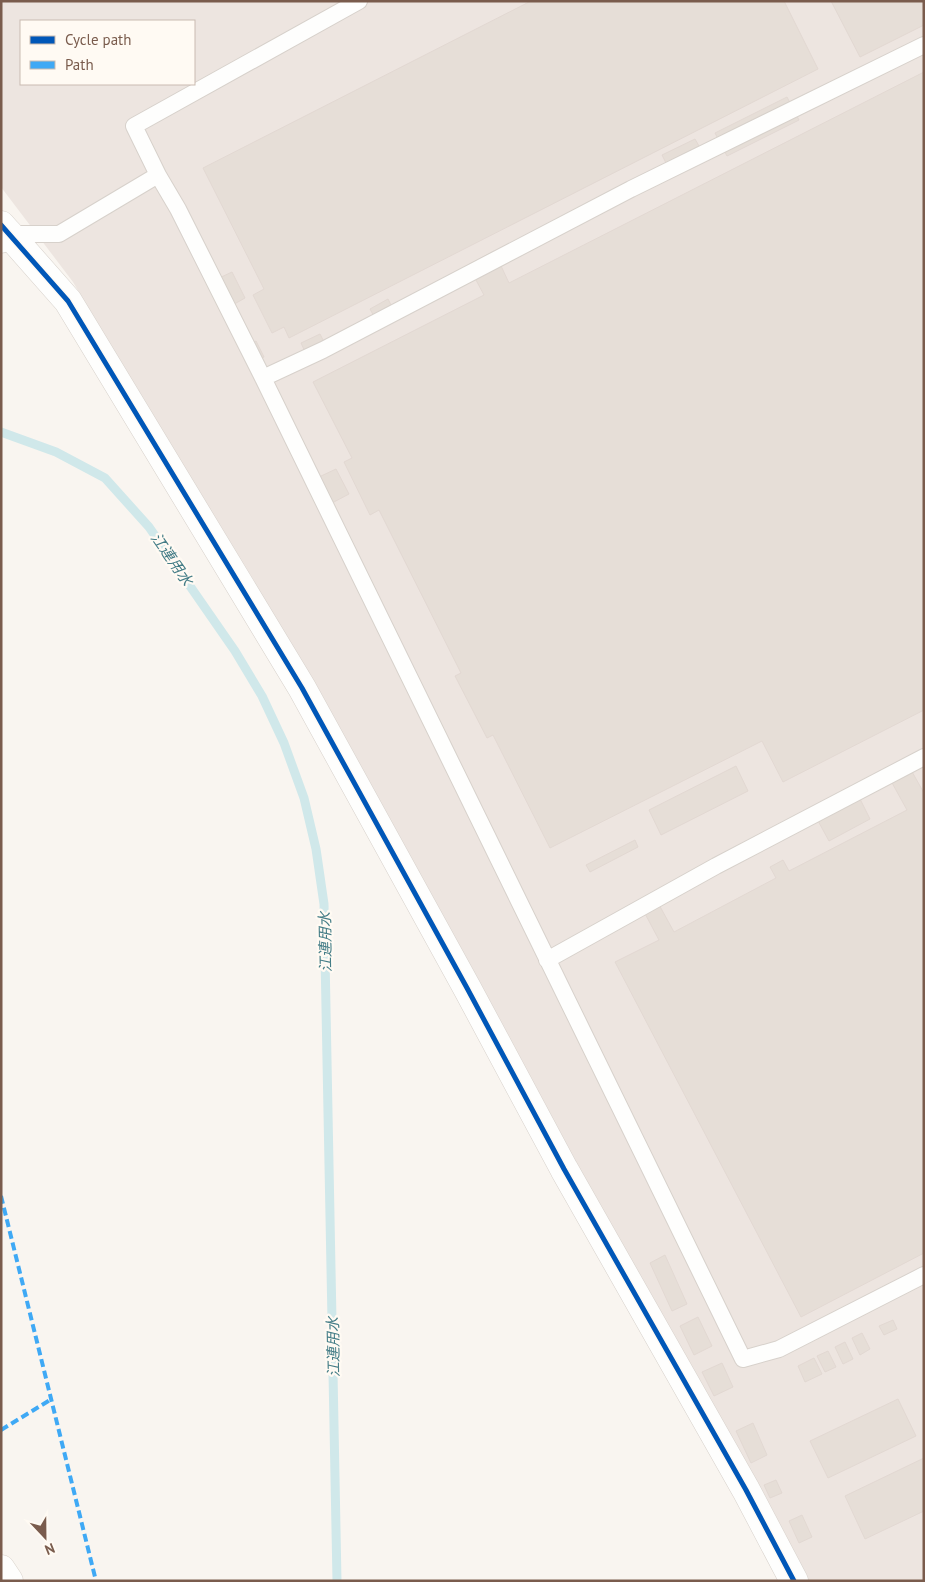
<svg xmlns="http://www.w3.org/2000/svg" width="925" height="1582" font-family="'PT Sans','Noto Sans JP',sans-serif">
<rect width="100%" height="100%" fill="#f9f5f0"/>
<path fill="#ede5e0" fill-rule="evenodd" d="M3 1H924V1581H800L394 831 73 282 1 187V2ZM21 21H194V84H21Z"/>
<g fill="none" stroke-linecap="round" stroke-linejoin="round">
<path stroke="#d0e8ea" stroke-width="9" d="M1 432 56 452 105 478 149 527 235 651 262 696 284 743 304 798 316 849 324 904 337 1581"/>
</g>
<path fill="#e6ded7" stroke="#e2d8d2" d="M531 1H784L818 69 289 338 284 327 272 333 253 295 264 289 203 168Z
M831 1H923L924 25 860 57Z
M924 72V710L783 782 762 741 550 848 493 735 487 738 455 676 461 673 379 510 370 515 344 462 352 458 313 382 484 295 468 265 494 251 509 283Z
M787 97 799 120 727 156 715 133Z
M695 139 699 146 666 163 662 155Z
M232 272 245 298 229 307 215 280Z
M388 299 394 311 376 320 370 309Z
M320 334 326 346 307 356 301 343Z
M256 341 264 357 256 361 248 345Z
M336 469 349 494 332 503 319 477Z
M736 766 748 791 661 835 649 810Z
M911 770 924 793V1253L801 1317 615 962 659 940 642 908 657 901 674 932 776 878 770 867 783 860 789 871 907 810 891 781Z
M859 797 870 819 829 841 817 819Z
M635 840 638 847 590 872 586 865Z
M665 1255 687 1304 672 1311 650 1263Z
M698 1317 712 1346 694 1355 680 1326Z
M893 1320 897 1329 884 1335 879 1326Z
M862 1333 870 1349 860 1355 852 1338Z
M845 1342 853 1359 843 1364 835 1347Z
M828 1351 836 1367 825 1372 817 1356Z
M814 1358 822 1374 805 1382 798 1366Z
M722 1363 733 1387 714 1396 702 1372Z
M898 1399 916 1436 828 1478 810 1441Z
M753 1423 767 1455 751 1463 736 1431Z
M924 1458V1511L865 1539 845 1496Z
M776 1480 782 1493 770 1498 764 1485Z
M802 1515 812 1537 799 1543 789 1521Z"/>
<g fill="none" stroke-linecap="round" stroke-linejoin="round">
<defs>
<path id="service" d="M359 1 134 126 158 175 178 209 263 378 743 1359 779 1349 924 1275
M9 234H59L158 175
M263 378 323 350 631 189 924 45
M547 960 716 866 924 757"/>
<path id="minor" d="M1 225 68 301 302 688 467 988 564 1169 746 1490 794 1581"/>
<path id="tertiary" d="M1 239 9 234"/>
<path id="secondary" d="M1 1569 9 1581"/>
</defs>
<use href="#service" stroke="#d7d1cb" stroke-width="18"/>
<use href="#minor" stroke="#d7d1cb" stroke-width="29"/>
<use href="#tertiary" stroke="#d7d1cb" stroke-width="29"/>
<use href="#secondary" stroke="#d9d2cb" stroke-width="29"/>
<use href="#service" stroke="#fefefd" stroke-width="16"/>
<use href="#minor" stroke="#fefefd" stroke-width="28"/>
<use href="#tertiary" stroke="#fefefd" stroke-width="28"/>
<use href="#secondary" stroke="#fefefd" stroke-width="28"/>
<path stroke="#3fa9f5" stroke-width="4" stroke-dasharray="8 4" stroke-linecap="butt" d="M1 1196 96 1581
M1 1430 50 1400"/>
<defs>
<path id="cycleway" d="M1 225 68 301 302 688 467 988 564 1169 746 1490 794 1581"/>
</defs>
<use href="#cycleway" stroke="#fffaf3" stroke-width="8"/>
<use href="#cycleway" stroke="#0057b8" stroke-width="5"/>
</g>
<g text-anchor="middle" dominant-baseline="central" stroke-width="4.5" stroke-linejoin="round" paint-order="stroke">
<g font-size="15" font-style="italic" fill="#437c86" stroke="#fffaf3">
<text transform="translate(172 559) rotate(55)">江連用水</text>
<text transform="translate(325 942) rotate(-91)">江連用水</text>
<text transform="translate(333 1347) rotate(-91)">江連用水</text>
</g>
</g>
<rect width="925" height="1582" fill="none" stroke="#7a5c4d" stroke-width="5"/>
<rect x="20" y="20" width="175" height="65" fill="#fffaf3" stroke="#cabbb1"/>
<rect x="30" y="36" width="25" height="8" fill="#0057b8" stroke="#cabbb1"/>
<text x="65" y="45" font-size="15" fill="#7a5c4d">Cycle path</text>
<rect x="30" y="61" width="25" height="8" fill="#3fa9f5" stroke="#cabbb1"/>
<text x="65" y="70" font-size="15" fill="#7a5c4d">Path</text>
<g transform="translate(45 1537) rotate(158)" stroke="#fffaf3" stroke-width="4" paint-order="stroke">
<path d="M0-4L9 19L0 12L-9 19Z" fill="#7a5c4d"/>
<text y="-8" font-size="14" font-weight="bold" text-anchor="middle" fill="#7a5c4d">N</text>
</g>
</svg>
